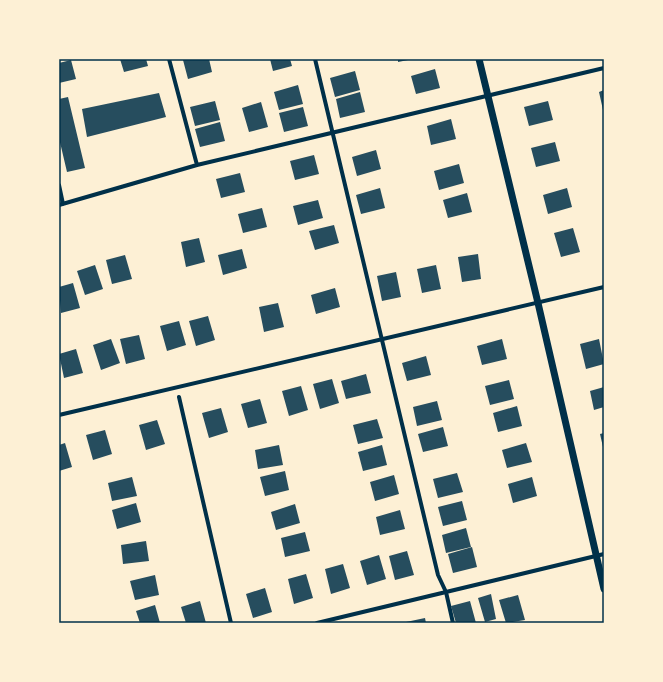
<svg xmlns="http://www.w3.org/2000/svg" width="663" height="682" font-family="'Open Sans',sans-serif">
<rect width="100%" height="100%" fill="#fdf0d5"/>
<path fill="#264d5e" d="M120 59H146L148 66 124 72Z
M186 59H209L212 72 188 79 183 60Z
M270 59H290L292 66 273 71Z
M398 59H408V60L398 62Z
M71 60 76 79 59 83V63Z
M435 69 440 88 416 94 411 76Z
M355 71 360 90 335 97 330 78Z
M298 85 303 104 279 110 274 92Z
M604 90V109L603 110 599 92Z
M360 92 365 112 340 118 336 99Z
M159 93 166 117 87 137 82 109Z
M68 97 85 168 67 172 59 138V99Z
M215 101 220 120 195 126 190 107Z
M548 101 553 120 529 126 524 107Z
M261 102 268 127 249 132 242 108Z
M303 107 308 126 284 132 279 113Z
M451 119 456 139 431 145 427 126Z
M220 122 225 141 200 147 195 129Z
M555 142 560 161 536 167 531 148Z
M376 150 381 169 357 176 352 157Z
M314 155 319 174 295 180 290 161Z
M459 164 464 183 439 190 434 171Z
M240 173 245 192 221 198 216 179Z
M380 188 385 208 361 214 356 195Z
M567 188 572 207 548 214 543 195Z
M467 193 472 212 448 218 443 200Z
M318 200 323 218 298 225 293 206Z
M262 208 267 227 243 233 238 214Z
M334 225 339 243 315 250 309 231Z
M573 228 580 252 561 257 554 233Z
M199 238 205 262 186 267 181 242Z
M242 249 247 268 223 275 218 255Z
M478 254 481 279 462 282 458 257Z
M125 255 132 279 112 284 106 260Z
M95 265 103 289 85 295 77 271Z
M436 265 441 289 422 293 417 269Z
M396 272 401 297 382 301 377 276Z
M73 283 80 308 61 313 59 287Z
M335 288 340 307 316 314 311 295Z
M278 303 284 327 264 332 259 307Z
M208 316 215 340 196 346 189 321Z
M179 321 186 345 167 351 160 326Z
M139 335 145 359 126 364 120 339Z
M111 339 120 363 101 370 93 345Z
M502 339 507 359 482 365 477 346Z
M599 339 604 364 586 369 580 344Z
M76 349 83 373 64 378 59 354Z
M426 356 431 375 407 381 402 363Z
M366 374 371 393 346 399 341 381Z
M332 379 339 403 320 409 313 384Z
M509 380 514 399 490 405 485 386Z
M301 386 308 410 289 416 282 391Z
M604 387V407L594 410 590 391Z
M260 399 267 423 248 428 241 404Z
M437 401 442 420 417 426 413 407Z
M517 406 522 426 498 432 493 413Z
M221 408 228 432 209 438 202 413Z
M377 419 383 438 358 444 353 425Z
M157 420 165 444 146 450 139 425Z
M443 427 448 446 423 452 418 434Z
M105 430 112 454 93 460 86 435Z
M604 433V447H603L600 434Z
M65 443 72 467 59 471V445Z
M526 443 532 462 507 468 502 450Z
M279 445 283 465 258 469 255 450Z
M382 445 387 465 363 471 358 452Z
M285 471 289 490 265 496 260 477Z
M457 473 463 492 438 498 433 479Z
M394 475 399 494 375 501 370 482Z
M132 477 137 496 112 501 108 483Z
M532 477 537 496 513 503 508 484Z
M462 501 467 520 443 526 438 507Z
M136 503 141 522 117 529 112 510Z
M295 504 300 523 276 530 271 512Z
M400 510 405 529 380 535 376 517Z
M466 528 471 547 446 553 442 535Z
M305 532 310 551 285 557 281 538Z
M146 541 149 561 123 564 121 545Z
M472 547 477 567 453 573 448 554Z
M407 551 414 575 395 580 389 556Z
M379 555 386 579 367 585 360 561Z
M343 564 350 588 331 594 325 569Z
M306 574 313 598 294 604 288 579Z
M155 575 159 595 135 600 130 581Z
M265 588 272 612 253 618 246 594Z
M491 594 496 619 485 622 478 598Z
M518 595 525 620 506 623 499 600Z
M200 601 206 623H186L181 607Z
M470 601 476 623H456L451 606Z
M155 605 160 623H140L136 611Z
M425 618 426 623H406V622Z"/>
<g fill="none" stroke-linecap="round" stroke-linejoin="round">
<path stroke="#003049" stroke-width="4" d="M169 59 197 165
M315 59 438 575 446 592 453 623
M59 185 63 204
M59 205 197 165 604 68
M179 397 231 623
M59 415 604 287
M317 623 604 554"/>
<path stroke="#003049" stroke-width="7" d="M479 59 538 303 604 589"/>
</g>
<rect width="663" height="682" fill="none" stroke="#fdf0d5" stroke-width="120"/>
<rect x="60" y="60" width="543" height="562" fill="none" stroke="#003049" stroke-width="1.5"/>
</svg>
